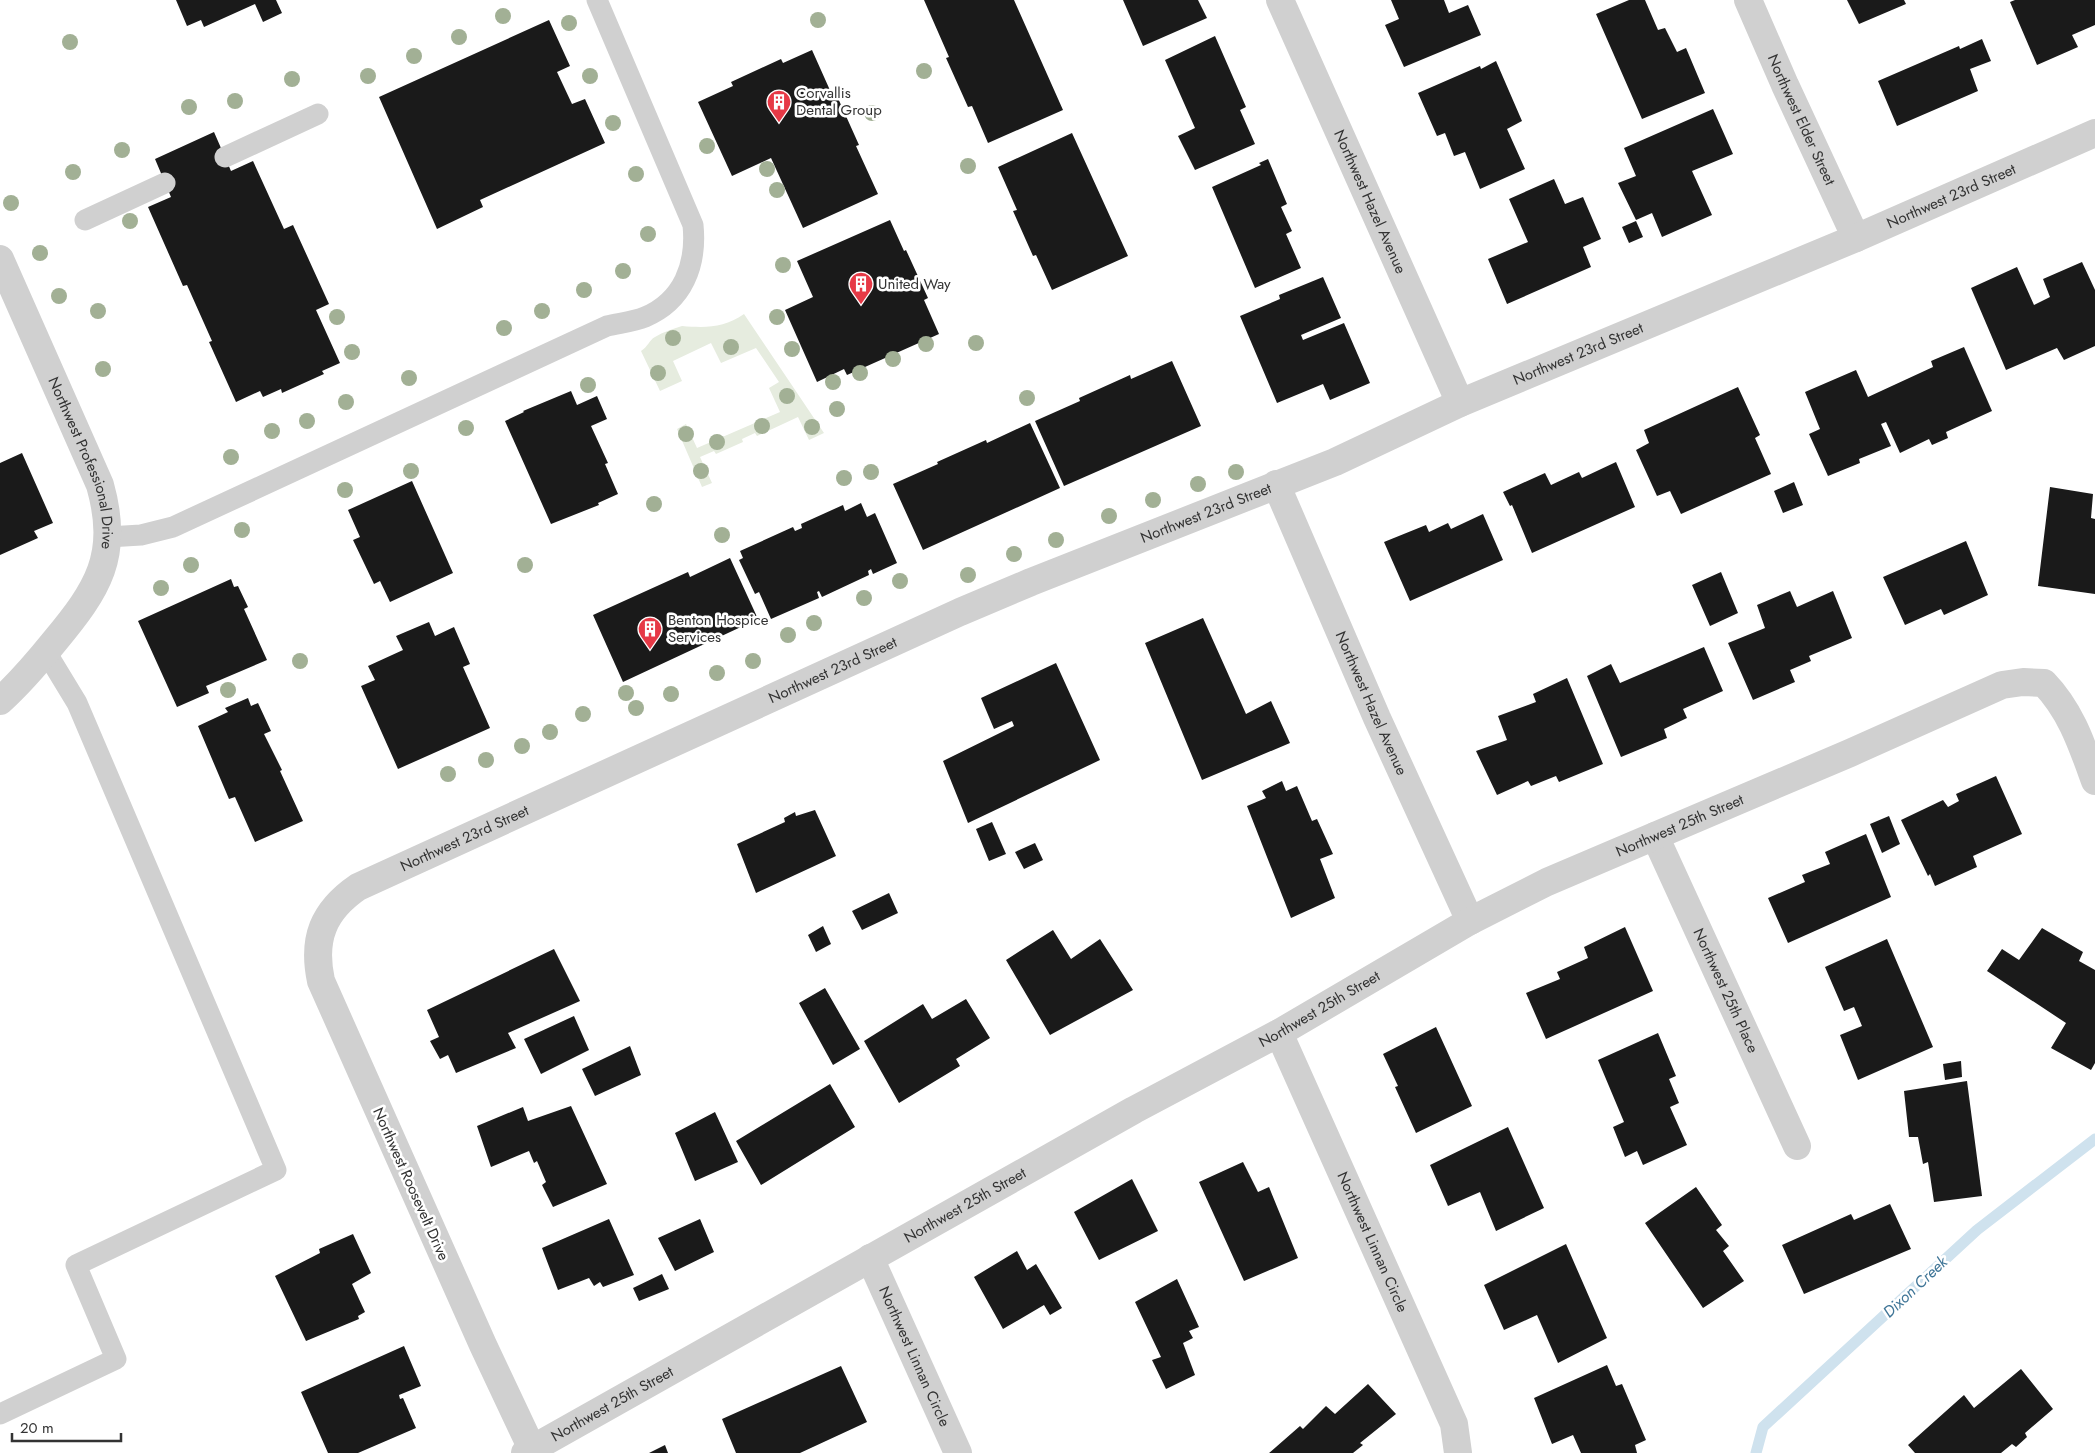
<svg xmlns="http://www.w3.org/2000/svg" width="2095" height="1453" font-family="Jost,sans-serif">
<rect width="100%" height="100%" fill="#fff"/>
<path fill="#e6ecdf" d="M744 314 824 433 809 440 798 417 757 436 755 433 742 439 743 442 716 454 714 451 700 457 712 483 702 487 677 429 686 424 697 448 780 412 769 388 779 382 756 348 721 363 711 343 673 361 682 381 660 391 641 351C648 347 649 340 655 337 663 332 673 329 682 326 706 328 724 328 744 314Z"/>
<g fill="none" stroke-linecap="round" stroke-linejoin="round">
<path stroke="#cfe2ee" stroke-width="11" d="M1756 1453 1763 1427 1977 1230 2095 1139"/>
</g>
<path fill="#1a1a1a" d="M176 0H276L282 13 263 22 255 4 204 27 201 20 187 26Z
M924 0H1014L1063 110 988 143 972 106 968 107 946 58 949 57Z
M1123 0H1198L1207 18 1143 46Z
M1391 0H1444L1449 13 1468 5 1481 35 1404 67 1385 25 1399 19Z
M1629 0H1645L1658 30 1665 28 1677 52 1686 48 1705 93 1642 119 1596 14Z
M1847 0H1904L1906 4 1859 24Z
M2015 0H2095V25L2072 35 2078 47 2037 65 2010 2Z
M549 20 570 66 557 72 572 104 585 99 605 143 480 200 483 207 437 229 379 97Z
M1215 36 1246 107 1240 110 1255 144 1195 170 1178 136 1195 128 1165 60Z
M1982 39 1991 61 1970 69 1978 91 1897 126 1878 81 1959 46 1960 49Z
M812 50 833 97 837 96 859 145 856 146 878 194 803 228 771 158 732 176 698 102 733 86 731 82 781 59 783 63Z
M1496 61 1522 121 1507 129 1525 169 1480 189 1465 152 1454 156 1445 133 1437 136 1418 93 1480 66 1481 69Z
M1713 109 1733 154 1692 171 1712 215 1662 237 1652 213 1636 220 1618 183 1636 176 1624 148Z
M214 132 231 171 253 161 284 229 293 225 329 304 316 310 340 363 322 371 324 374 282 393 281 389 263 397 260 391 236 402 209 342 212 341 187 285 183 286 148 207 171 197 155 159Z
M1072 133 1128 256 1052 290 1036 255 1033 256 1013 211 1017 210 998 167Z
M1268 159 1287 204 1281 207 1292 231 1286 234 1301 268 1255 288 1212 187 1261 165 1259 163Z
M1554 179 1565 204 1583 197 1601 239 1583 247 1591 267 1507 304 1488 259 1528 242 1509 199Z
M890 220 904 251 906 250 928 298 924 300 939 334 847 375 844 369 817 382 785 310 813 297 797 261Z
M1636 221 1643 237 1629 243 1622 227Z
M2082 262 2095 290V346L2064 360 2057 348 2006 370 1971 288 2017 267 2034 305 2050 297 2043 279Z
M1323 277 1341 318 1301 335 1303 340 1344 323 1370 383 1330 400 1323 384 1277 403 1240 316 1280 299 1279 295Z
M1964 347 1992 411 1946 432 1948 438 1932 445 1929 439 1900 453 1886 422 1881 424 1891 446 1859 459 1860 463 1828 476 1809 434 1820 429 1805 392 1856 370 1868 397 1933 367 1931 361Z
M1172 361 1201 426 1064 486 1035 421 1080 401 1079 398 1130 375 1131 379Z
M1738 387 1760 435 1755 438 1771 474 1681 514 1670 491 1657 496 1636 450 1649 443 1644 430Z
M571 391 577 405 597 396 607 419 591 426 608 463 605 464 618 494 598 503 599 505 551 524 505 421 524 412 523 411Z
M1030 423 1060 488 923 550 893 484 938 464 937 462 986 440 987 443Z
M22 453 53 523 34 531 38 538 0 555V463Z
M1616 462 1635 507 1532 553 1512 505 1510 506 1503 492 1545 473 1551 485 1579 472 1582 478Z
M412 481 453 573 390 602 380 581 374 584 353 540 360 537 348 510Z
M1794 482 1803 505 1783 513 1774 491Z
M2050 487 2093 494 2091 518 2095 519V594L2038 586Z
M861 503 867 517 875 513 897 563 873 574 871 569 868 571 869 575 822 597 819 591 817 592 819 598 771 619 759 592 755 594 739 560 743 558 740 551 793 527 795 531 802 528 801 524 843 505 845 511Z
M1483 514 1503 560 1410 601 1384 542 1426 525 1429 532 1448 523 1451 529Z
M1966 541 1988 595 1944 615 1941 609 1905 625 1883 577Z
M730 558 758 619 623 682 593 615 688 572 690 577Z
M1721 572 1738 613 1710 626 1692 585Z
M231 579 234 587 238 586 248 607 244 609 267 660 206 686 209 693 177 707 138 621Z
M1790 591 1797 607 1833 591 1852 638 1809 656 1811 661 1790 670 1795 682 1753 700 1728 643 1765 628 1757 605Z
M1203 618 1246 714 1271 701 1290 743 1202 780 1145 643Z
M429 622 435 636 454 627 470 664 463 667 490 728 398 769 361 686 375 680 368 666 403 650 396 636Z
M1704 647 1723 691 1683 709 1687 718 1664 729 1667 738 1621 757 1587 676 1611 664 1620 683Z
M1056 663 1100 760 968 823 943 761 1014 726 1012 721 994 729 981 698Z
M1567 678 1603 764 1559 782 1556 776 1531 786 1528 781 1497 795 1476 751 1507 740 1498 716 1536 702 1533 694Z
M248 698 251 706 258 703 271 731 264 734 282 770 280 771 303 821 255 842 235 797 229 799 198 726 228 712 225 708Z
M1996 776 2022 834 1973 856 1977 867 1935 886 1930 874 1928 876 1901 820 1943 800 1948 807 1959 801 1956 794Z
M1282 781 1286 791 1297 786 1312 821 1317 819 1333 854 1320 859 1335 898 1291 918 1247 806 1266 798 1262 791Z
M815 810 836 856 756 893 737 844 785 822 784 818 795 812 796 816Z
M1889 816 1900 844 1882 853 1870 824Z
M992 822 1006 854 989 861 976 829Z
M1866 834 1891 897 1788 943 1768 898 1805 882 1802 875 1830 864 1825 852Z
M1035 843 1043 860 1024 869 1015 852Z
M889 893 898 913 862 930 852 911Z
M823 926 831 944 816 952 808 935Z
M1625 927 1653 991 1546 1039 1526 993 1560 979 1557 972 1588 958 1584 947Z
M2042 928 2083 952 2079 961 2095 970V1063L2091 1070 2051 1048 2066 1023 1987 971 2002 949 2019 960Z
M1053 930 1071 959 1100 939 1133 990 1050 1035 1006 960Z
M1887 939 1933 1047 1858 1080 1840 1035 1862 1026 1854 1007 1844 1011 1825 967Z
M554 949 580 1001 508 1033 516 1048 456 1073 448 1055 440 1059 430 1041 439 1037 427 1010Z
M825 988 860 1049 833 1065 799 1003Z
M966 999 990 1038 956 1059 960 1066 899 1103 864 1041 923 1004 932 1019Z
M574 1016 589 1050 541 1074 524 1039Z
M1436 1027 1472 1106 1416 1133 1395 1087 1398 1086 1383 1054Z
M1658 1033 1676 1076 1669 1079 1679 1103 1670 1107 1687 1145 1643 1165 1637 1151 1625 1157 1613 1127 1624 1122 1598 1060Z
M630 1046 641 1075 595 1096 582 1069Z
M1961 1061 1962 1077 1945 1080 1943 1064Z
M1967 1081 1982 1196 1934 1202 1928 1162 1923 1164 1918 1137H1909L1904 1091Z
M830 1084 855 1127 761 1185 736 1141Z
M571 1106 607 1184 553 1207 542 1185 546 1182 537 1161 534 1163 529 1151 491 1167 477 1126 523 1107 528 1121Z
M715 1112 738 1162 695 1181 675 1133Z
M1508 1127 1544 1208 1496 1231 1480 1192 1448 1206 1430 1165Z
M1243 1162 1258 1192 1269 1187 1298 1258 1244 1281 1199 1182Z
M1132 1179 1158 1231 1099 1260 1074 1212Z
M1696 1187 1722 1225 1716 1230 1729 1246 1723 1251 1744 1281 1703 1308 1645 1223Z
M1890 1204 1911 1249 1804 1294 1782 1245 1851 1214 1854 1220Z
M609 1219 634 1275 603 1287 600 1282 594 1286 589 1278 558 1290 542 1248Z
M700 1219 714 1252 675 1271 658 1238Z
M353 1234 371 1273 352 1284 365 1312 358 1316 359 1319 306 1341 275 1276 320 1253 319 1249Z
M1566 1244 1607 1338 1558 1363 1537 1315 1504 1330 1484 1285Z
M1017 1251 1027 1270 1036 1264 1062 1308 1050 1315 1044 1305 1003 1329 974 1277Z
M662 1274 669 1289 639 1301 633 1288Z
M1177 1279 1199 1327 1189 1331 1193 1338 1183 1343 1195 1375 1166 1389 1152 1360 1161 1357 1135 1302Z
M404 1346 421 1386 399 1395 400 1399 403 1398 416 1428 358 1453H328L301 1392Z
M1607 1365 1616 1386 1622 1384 1646 1440 1635 1445 1637 1453H1581L1573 1435 1552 1444 1534 1398Z
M841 1366 867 1422 800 1453H736L722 1419Z
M2021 1369 2053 1409 2025 1433 2027 1437 2016 1447 2012 1444 2001 1453H1915L1908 1445 1964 1395 1974 1408Z
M1368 1384 1396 1414 1360 1443 1363 1445 1353 1453H1269L1300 1426 1303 1429 1326 1406 1335 1414Z
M665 1445 668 1453H649Z"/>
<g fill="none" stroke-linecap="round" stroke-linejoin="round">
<path stroke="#d0d0d0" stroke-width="21" d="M225 157 318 114
M85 220 165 183
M108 537 141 535 173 527 607 326C619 323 633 322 645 317 683 301 697 265 693 225L597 0
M0 1414 116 1359 76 1265 276 1170 77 703 46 652"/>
<g stroke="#d0d0d0" stroke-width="28">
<path id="s1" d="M1280 0 1460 403"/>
<path id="s2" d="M1748 0 1785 85 1856 238"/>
<path id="s3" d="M0 259 100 485C120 556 98 589 54 642 37 663 20 683 0 701"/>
<path id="s4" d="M1276 484 1377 718 1470 921"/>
<path id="s5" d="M1655 836 1797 1146"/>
<path id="s6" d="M1279 1033 1454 1424 1458 1453"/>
<path id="s7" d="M870 1258 958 1453"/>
<path id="s8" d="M532 1449 483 1345 321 981C312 939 323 911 358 887L960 612 1031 582 1335 462 1460 403 1856 238 2095 133"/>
<path id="s9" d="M525 1453 1134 1110 1279 1033 1470 921 1547 882 1850 753 2002 685 2023 682 2044 683C2071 711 2082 745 2095 781"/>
</g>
</g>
<g fill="#a2b095">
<circle cx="503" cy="16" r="8"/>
<circle cx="818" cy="20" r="8"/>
<circle cx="569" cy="23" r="8"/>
<circle cx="459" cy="37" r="8"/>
<circle cx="70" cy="42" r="8"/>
<circle cx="414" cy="56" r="8"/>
<circle cx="924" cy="71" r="8"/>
<circle cx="368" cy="76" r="8"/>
<circle cx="590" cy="76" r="8"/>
<circle cx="292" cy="79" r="8"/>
<circle cx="235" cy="101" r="8"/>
<circle cx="189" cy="107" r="8"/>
<circle cx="872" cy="113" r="8"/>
<circle cx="613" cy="123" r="8"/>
<circle cx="707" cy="146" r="8"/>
<circle cx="122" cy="150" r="8"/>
<circle cx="968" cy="166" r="8"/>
<circle cx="767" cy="169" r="8"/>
<circle cx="73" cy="172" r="8"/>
<circle cx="636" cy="174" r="8"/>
<circle cx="777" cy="190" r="8"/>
<circle cx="11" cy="203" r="8"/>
<circle cx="130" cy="221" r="8"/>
<circle cx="648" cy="234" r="8"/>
<circle cx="40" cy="253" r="8"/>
<circle cx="783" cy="265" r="8"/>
<circle cx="623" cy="271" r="8"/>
<circle cx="584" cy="290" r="8"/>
<circle cx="59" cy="296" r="8"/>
<circle cx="98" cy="311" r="8"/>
<circle cx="542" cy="311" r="8"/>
<circle cx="337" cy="317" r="8"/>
<circle cx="777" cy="317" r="8"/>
<circle cx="504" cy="328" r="8"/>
<circle cx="673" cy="338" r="8"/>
<circle cx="976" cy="343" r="8"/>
<circle cx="926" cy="344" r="8"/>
<circle cx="731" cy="347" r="8"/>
<circle cx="792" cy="349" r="8"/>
<circle cx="352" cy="352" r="8"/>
<circle cx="893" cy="359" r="8"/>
<circle cx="103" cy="369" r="8"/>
<circle cx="658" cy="373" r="8"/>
<circle cx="860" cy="373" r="8"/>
<circle cx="409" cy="378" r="8"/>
<circle cx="833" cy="382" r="8"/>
<circle cx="588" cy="385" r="8"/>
<circle cx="787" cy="396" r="8"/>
<circle cx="1027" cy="398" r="8"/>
<circle cx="346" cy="402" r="8"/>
<circle cx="837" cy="409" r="8"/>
<circle cx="307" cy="421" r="8"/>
<circle cx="762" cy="426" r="8"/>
<circle cx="812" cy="427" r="8"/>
<circle cx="466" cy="428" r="8"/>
<circle cx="272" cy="431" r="8"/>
<circle cx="686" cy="434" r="8"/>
<circle cx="717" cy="442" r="8"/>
<circle cx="231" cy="457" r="8"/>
<circle cx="411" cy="471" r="8"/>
<circle cx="701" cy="471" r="8"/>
<circle cx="871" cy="472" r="8"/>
<circle cx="1236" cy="472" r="8"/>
<circle cx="844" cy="478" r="8"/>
<circle cx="1198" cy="484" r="8"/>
<circle cx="345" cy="490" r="8"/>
<circle cx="1153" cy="500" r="8"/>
<circle cx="654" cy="504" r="8"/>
<circle cx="1109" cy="516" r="8"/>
<circle cx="242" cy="530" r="8"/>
<circle cx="722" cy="535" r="8"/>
<circle cx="1056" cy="540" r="8"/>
<circle cx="1014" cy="554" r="8"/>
<circle cx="191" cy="565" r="8"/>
<circle cx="525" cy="565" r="8"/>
<circle cx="968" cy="575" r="8"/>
<circle cx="900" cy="581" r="8"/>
<circle cx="161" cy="588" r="8"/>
<circle cx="864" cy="598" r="8"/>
<circle cx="814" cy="623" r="8"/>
<circle cx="788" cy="635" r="8"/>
<circle cx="300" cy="661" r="8"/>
<circle cx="753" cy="661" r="8"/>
<circle cx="717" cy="673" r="8"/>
<circle cx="228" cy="690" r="8"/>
<circle cx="626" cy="693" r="8"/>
<circle cx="671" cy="694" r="8"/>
<circle cx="636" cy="708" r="8"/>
<circle cx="583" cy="714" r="8"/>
<circle cx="550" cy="732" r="8"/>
<circle cx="522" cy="746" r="8"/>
<circle cx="486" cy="760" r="8"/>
<circle cx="448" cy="774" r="8"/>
</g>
<defs>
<symbol id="building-pin" viewBox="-11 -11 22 30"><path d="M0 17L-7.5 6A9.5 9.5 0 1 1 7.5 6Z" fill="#e63946" stroke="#fff"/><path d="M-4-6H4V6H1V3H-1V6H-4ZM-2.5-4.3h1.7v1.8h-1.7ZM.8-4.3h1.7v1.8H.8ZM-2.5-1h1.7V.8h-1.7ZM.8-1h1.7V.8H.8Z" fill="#fff"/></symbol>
</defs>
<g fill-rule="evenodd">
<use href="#building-pin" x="765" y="88" width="28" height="38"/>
<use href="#building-pin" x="847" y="270" width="28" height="38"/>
<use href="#building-pin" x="636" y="615" width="28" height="38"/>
</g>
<g text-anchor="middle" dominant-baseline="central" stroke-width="5" stroke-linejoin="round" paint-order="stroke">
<g font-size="15" fill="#333" stroke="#fff" text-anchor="start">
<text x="796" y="93">Corvallis<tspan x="796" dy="17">Dental Group</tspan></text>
<text x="878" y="284">United Way</text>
<text x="668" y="620">Benton Hospice<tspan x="668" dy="17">Services</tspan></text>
</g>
<g font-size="15" fill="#333" stroke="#fff">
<text stroke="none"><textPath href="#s2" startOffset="131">Northwest Elder Street</textPath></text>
<text stroke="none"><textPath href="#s8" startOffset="2359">Northwest 23rd Street</textPath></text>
<text stroke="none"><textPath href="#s1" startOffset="221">Northwest Hazel Avenue</textPath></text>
<text stroke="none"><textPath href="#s8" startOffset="1954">Northwest 23rd Street</textPath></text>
<text stroke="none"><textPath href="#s3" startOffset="221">Northwest Professional Drive</textPath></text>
<text stroke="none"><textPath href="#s8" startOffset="1549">Northwest 23rd Street</textPath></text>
<text stroke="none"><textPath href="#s8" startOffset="1144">Northwest 23rd Street</textPath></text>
<text stroke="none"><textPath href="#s4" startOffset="239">Northwest Hazel Avenue</textPath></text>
<text stroke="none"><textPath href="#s9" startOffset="1315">Northwest 25th Street</textPath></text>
<text stroke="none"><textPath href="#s8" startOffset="739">Northwest 23rd Street</textPath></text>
<text stroke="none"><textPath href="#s5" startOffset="170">Northwest 25th Place</textPath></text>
<text stroke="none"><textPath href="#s9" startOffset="910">Northwest 25th Street</textPath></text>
<text transform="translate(411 1184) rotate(66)">Northwest Roosevelt Drive</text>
<text stroke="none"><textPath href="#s9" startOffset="505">Northwest 25th Street</textPath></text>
<text stroke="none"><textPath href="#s6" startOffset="229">Northwest Linnan Circle</textPath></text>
<text stroke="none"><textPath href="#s7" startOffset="108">Northwest Linnan Circle</textPath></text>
<text stroke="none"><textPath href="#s9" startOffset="100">Northwest 25th Street</textPath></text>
</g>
<g font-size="16" font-style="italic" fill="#3f7597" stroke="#fff">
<text transform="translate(1915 1287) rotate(-43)">Dixon Creek</text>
</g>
</g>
<path d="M12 1433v8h109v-8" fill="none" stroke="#333333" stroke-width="2.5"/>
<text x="20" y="1433" font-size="15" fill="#333333" stroke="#ffffff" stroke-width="4" paint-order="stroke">20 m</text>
</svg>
